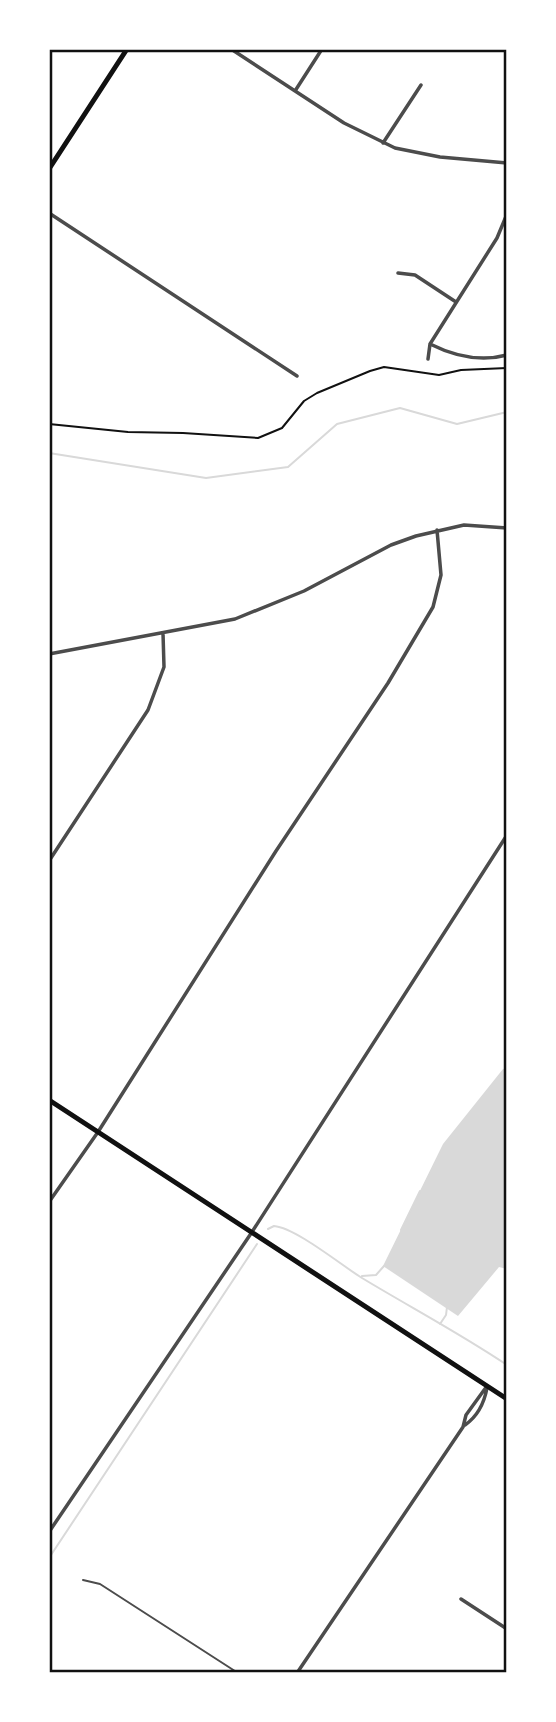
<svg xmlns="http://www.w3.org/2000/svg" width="556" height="1722" font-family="'Public Sans',sans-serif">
<rect width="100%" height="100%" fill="#fff"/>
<path fill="#d9d9d9" d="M507 1068V1269L499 1267 458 1316 383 1266 443 1144 503 1069Z"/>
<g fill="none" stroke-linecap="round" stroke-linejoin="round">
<path stroke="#d9d9d9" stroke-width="2" d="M49 453 206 478 288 467 337 424 400 408 457 424 507 412
M268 1229 274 1226C296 1228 341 1265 362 1278 410 1307 461 1334 507 1365
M401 1230 420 1191
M362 1276 376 1275 384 1266
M440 1324 446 1315 447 1307
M49 1558 257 1244"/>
<path stroke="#111" stroke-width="2" d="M49 424 128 432 183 433 258 438 282 428 304 401 317 393 370 371 384 367 439 375 461 370 507 368"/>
<path stroke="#4c4c4c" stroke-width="2" d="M83 1580 100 1584 238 1673"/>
<path stroke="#4c4c4c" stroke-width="3.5" d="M231 49 344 123 395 148 440 157 507 163
M295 91 322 49
M383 143 421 85
M49 213 297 376
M398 273 415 275 456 302
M430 344C454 356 481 362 507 355
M428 359 430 344 497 238 507 214
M49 654 235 619 304 591 391 545 416 536 464 525 507 528
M49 861 148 710 164 667 163 633
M49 1202 98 1132 276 851 388 683 433 607 441 575 437 530
M465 1425C478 1416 484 1404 487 1388
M49 1532 252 1232 507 835
M461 1599 507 1629
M297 1673 463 1427 466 1415 487 1386"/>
<path stroke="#111" stroke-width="5" d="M49 169 127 49
M49 1100 507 1399"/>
</g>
<rect width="556" height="1722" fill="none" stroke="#ffffff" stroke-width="102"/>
<rect x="51" y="51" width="454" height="1620" fill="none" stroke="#111" stroke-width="2.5"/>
</svg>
